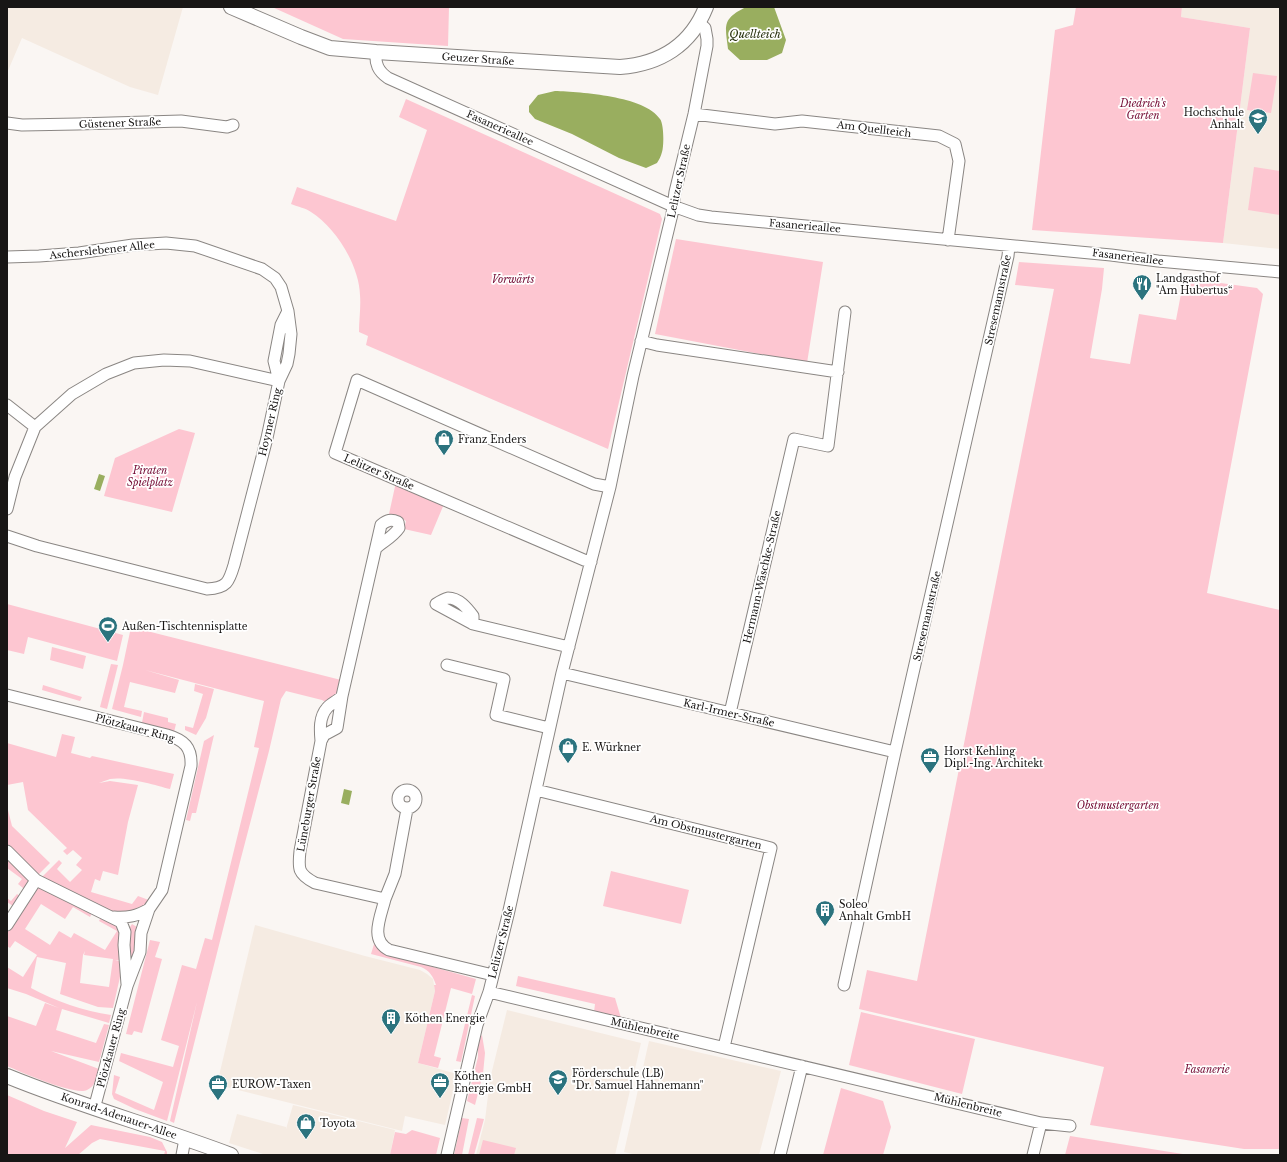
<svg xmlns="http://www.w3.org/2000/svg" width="1287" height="1162" font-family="'Libre Baskerville',serif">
<rect width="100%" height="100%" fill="#faf6f3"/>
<path fill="#f5ebe2" d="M7 7H183L158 95 130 87 22 38 7 73Z
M1182 7H1280V249L1223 243 1250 28 1181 17Z
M255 925 365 956 420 970 427 974 433 979 435 991 418 1063 457 1074 445 1125 405 1116 402 1131 226 1087 218 1080Z
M507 1010 641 1043 615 1155H476L485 1120 490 1079Z
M649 1041 781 1071 759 1155H637L624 1152Z
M293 1105 395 1130 390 1155H266L229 1143 237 1114 286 1127V1129Z"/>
<path fill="#fdc6d1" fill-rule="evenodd" d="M272 7H449L448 46 343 39Z
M1076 7H1182L1181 17 1250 28 1223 243 1032 230 1055 30 1073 25Z
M1253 73 1277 76 1271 113 1247 110Z
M406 99 660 214 662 219 608 449 366 345 368 336 359 332C359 320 361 307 360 295 359 265 336 228 311 212 306 208 298 207 291 204L297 187 396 221 427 130 399 117Z
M1254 167 1280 171V215L1248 210Z
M676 239 823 262 807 363 655 334Z
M1019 262 1104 268 1102 289 1090 358 1130 364 1139 314 1176 320 1184 278 1257 288 1263 294 1207 593 1280 610V1149H1244L1090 1125 1104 1067 859 1009 867 970 917 981 1054 289 1015 285Z
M179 429 195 433 172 512 104 496 115 458Z
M396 482 444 504 431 535 404 529 406 521 396 515 389 514Z
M7 604 123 635 117 661 28 637 24 654 7 650Z
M131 627 345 681 330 705 322 700 286 691 281 699 269 751 241 858 174 1123 170 1121 197 1002 167 1121 135 1109 114 1099 112 1094 114 1075 120 1077 115 1093 154 1110 163 1082 119 1061 121 1053 173 1067 179 1046 161 1040 182 965 196 969 205 938 212 940 259 748 254 747 264 701 145 670 179 680 175 693 130 682 124 707 142 711 141 717 112 709 123 665Z
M52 647 86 656 83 669 50 660Z
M111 664 118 665 107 709 100 707Z
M195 684 214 689 206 718 196 735 185 730V726L193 728 203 694 194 691Z
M43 685 82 697 80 701 42 690Z
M144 712 168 718V722L176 724 173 736 141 728Z
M62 734 75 737 71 753 90 758 92 756 174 774 170 789C155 785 125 776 110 779 107 780 102 782 99 783L110 781 138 785 128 822 118 875 103 871 100 881 95 879 91 892 132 904 138 896 154 902 123 918 79 901 82 885 79 901 94 909 90 917 73 907 65 919 41 904 25 929 50 945 59 931 71 938 74 933 105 950 117 931 99 921 103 913 113 917 120 930 119 960H115L120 961V977L113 1008 98 1007 60 994 66 963 37 957 31 988C55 1001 84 1011 111 1015L109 1023 62 1009 56 1030 96 1043 104 1024 109 1025 99 1062 51 1051 99 1069C96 1077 96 1086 87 1090 75 1096 21 1072 7 1066V1016L36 1026 45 1003 59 1008 26 994 7 988V967L23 977 37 955 15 941 10 948 7 946V914L13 906 7 902V898L11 901 17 894 24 899 28 892 18 884 22 879 7 868V806L12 826 50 863 35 878 38 881 59 860 62 863 57 869 70 882 82 870 76 865 82 858 73 850 67 855 63 851 67 848 28 810 23 782 7 785V743L56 757ZM85 951 84 955 113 959 109 987 80 983 83 955Z
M214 735 196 813H192L190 821 186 820 204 741Z
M611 871 689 890 681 924 603 906Z
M132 924 140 929 128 983V930Z
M150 940 160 942 155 957 162 959 142 1033 134 1031 132 1035 126 1034Z
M375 941 379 949 387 954 476 979 472 994 451 988 434 1056 441 1058 438 1068 418 1063 435 991 434 985H436C433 976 430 971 421 967L371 954Z
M518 976 615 998 621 1018 594 1012 595 1004 516 986Z
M472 995 475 996 461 1062 456 1061Z
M861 1012 975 1039 962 1094 849 1065Z
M482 1035 485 1053 483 1074 475 1105 467 1101 478 1057V1041Z
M841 1088 883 1101 891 1127 883 1155H823Z
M7 1095 44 1111 77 1122 65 1148 91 1125 150 1137 162 1142 167 1152V1155H164L165 1151 100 1139 92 1143 78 1155H7Z
M462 1118 469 1119 462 1155H454Z
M477 1118 484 1119 474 1155H468Z
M412 1130 440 1138 436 1155H390L395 1132 406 1134Z
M1070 1136 1189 1155H1065Z
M483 1140 516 1148 514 1155H479Z"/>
<path fill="#99ae5f" d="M746 7H774L786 40 782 53 767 60H740L728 49C725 25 722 19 746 7Z
M555 91C581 92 645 96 660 119 664 124 664 146 662 152 661 156 659 160 657 163L646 168 619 158 572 134 535 119 529 112V106L538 95Z
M99 474 105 476 100 491 94 489Z
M344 789 352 791 349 805 341 803Z"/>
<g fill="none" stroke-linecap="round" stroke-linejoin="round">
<defs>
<path id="minor" d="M376 52C375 64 378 71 388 78L673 206 698 215 711 217 1111 255 1158 261 1280 272
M694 114 775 124 802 121 939 136 955 144 959 161 948 240
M7 123 22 125 77 124 181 121 227 127 233 125
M7 257 39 256 79 253 133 245 166 243 195 246 262 269 275 278 281 287 288 311 291 334 289 354 287 364 279 381 267 438 234 565C229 582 227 588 207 589L37 546 7 536
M641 341 657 345 838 372
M279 381 274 361 281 325 288 311
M7 405 35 427
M7 509 15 477 35 427 72 394 106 374 134 363 164 360 190 361 279 381
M591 562 584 560 335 453 357 380 594 484 610 487
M473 624 436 604C439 602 444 599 448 598 459 598 467 608 473 616V624L569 647
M447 665 504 679 496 715 549 728
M562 673 895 752
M7 695 167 735C184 740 192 747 191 766L162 890 149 909 141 933 140 952 127 986 94 1109
M342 696C338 701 331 703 327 708 319 717 320 730 321 741L300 851C298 869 298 874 315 883L385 899C381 916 369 940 389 950L493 975
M730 713 794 439 828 446 845 312
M321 741 324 735 337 728 342 696 381 525C387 520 391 519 398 522L399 528C393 537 384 541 376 548
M536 790 771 848 724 1047
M398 799a9 9 0 1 1 18 0a9 9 0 1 1-18 0Z
M7 851 36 880 121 922 125 932 124 945 127 984
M385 899 395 874 407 809
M114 917C128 918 137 916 149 909
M7 925 36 880
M844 985 895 752 1008 256 1009 246
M489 992 1041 1123 1070 1126
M182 1155 185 1139
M447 1155 477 1025 489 992 508 915 562 673 610 487 633 376 672 214 675 192 694 114 707 46V39L705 28 699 23
M780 1155 802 1066
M1033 1155 1041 1123"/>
<path id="major" d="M231 7 301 37 330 48 376 52 620 67C660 64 691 45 706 7
M7 1076C80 1106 157 1127 231 1155"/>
</defs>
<use href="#minor" stroke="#8a8683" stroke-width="13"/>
<use href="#major" stroke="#8a8683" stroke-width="16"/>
<use href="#minor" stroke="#fff" stroke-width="11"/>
<use href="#major" stroke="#fff" stroke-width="14"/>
</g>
<defs>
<symbol id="university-pin" viewBox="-11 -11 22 30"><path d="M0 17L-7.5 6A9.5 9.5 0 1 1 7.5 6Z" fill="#2b737e" stroke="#fff"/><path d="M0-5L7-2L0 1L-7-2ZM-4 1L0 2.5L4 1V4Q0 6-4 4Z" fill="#fff"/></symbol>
<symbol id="restaurant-pin" viewBox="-11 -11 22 30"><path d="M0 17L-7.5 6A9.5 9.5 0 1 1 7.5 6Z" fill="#2b737e" stroke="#fff"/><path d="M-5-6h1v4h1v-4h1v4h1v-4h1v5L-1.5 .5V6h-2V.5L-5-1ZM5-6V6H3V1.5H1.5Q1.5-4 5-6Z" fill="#fff"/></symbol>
<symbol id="shop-pin" viewBox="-11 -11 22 30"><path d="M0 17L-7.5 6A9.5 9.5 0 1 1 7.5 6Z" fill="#2b737e" stroke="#fff"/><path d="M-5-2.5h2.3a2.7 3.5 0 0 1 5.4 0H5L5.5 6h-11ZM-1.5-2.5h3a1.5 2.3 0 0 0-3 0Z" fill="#fff"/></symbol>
<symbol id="stadium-pin" viewBox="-11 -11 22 30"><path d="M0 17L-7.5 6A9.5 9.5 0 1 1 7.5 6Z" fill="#2b737e" stroke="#fff"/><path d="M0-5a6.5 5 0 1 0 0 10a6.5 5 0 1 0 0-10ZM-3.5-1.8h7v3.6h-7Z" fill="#fff"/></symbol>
<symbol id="office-pin" viewBox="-11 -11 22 30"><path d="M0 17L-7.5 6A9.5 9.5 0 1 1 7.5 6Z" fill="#2b737e" stroke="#fff"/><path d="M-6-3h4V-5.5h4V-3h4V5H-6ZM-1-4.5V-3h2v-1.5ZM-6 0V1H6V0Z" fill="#fff"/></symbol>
<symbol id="building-pin" viewBox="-11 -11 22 30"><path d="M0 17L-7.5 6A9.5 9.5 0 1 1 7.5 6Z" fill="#2b737e" stroke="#fff"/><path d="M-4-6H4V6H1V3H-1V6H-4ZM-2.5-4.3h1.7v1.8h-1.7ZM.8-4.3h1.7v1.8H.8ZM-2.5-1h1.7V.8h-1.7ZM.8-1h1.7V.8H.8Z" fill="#fff"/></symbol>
<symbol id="school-pin" viewBox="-11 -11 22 30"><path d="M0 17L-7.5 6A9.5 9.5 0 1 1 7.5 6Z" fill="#2b737e" stroke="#fff"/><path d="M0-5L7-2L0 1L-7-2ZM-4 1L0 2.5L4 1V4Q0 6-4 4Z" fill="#fff"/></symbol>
</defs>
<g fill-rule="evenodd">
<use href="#university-pin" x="1247" y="107" width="22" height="30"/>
<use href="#restaurant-pin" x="1131" y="273" width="22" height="30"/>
<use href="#shop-pin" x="433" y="428" width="22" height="30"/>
<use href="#stadium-pin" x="97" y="615" width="22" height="30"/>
<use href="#shop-pin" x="557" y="736" width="22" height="30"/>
<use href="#office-pin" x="919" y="746" width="22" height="30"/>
<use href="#building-pin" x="814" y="899" width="22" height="30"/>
<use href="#building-pin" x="380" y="1007" width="22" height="30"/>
<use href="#school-pin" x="547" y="1068" width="22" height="30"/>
<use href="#office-pin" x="429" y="1071" width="22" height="30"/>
<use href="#office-pin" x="207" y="1073" width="22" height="30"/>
<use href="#shop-pin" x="295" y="1112" width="22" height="30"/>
</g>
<g text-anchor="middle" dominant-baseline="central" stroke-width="3.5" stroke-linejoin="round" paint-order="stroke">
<g font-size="10" fill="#181615" stroke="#fff">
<text transform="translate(478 59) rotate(4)">Geuzer Straße</text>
<text transform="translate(120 123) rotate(-2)">Güstener Straße</text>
<text transform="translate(500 128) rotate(24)">Fasanerieallee</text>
<text transform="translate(874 129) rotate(7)">Am Quellteich</text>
<text transform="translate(679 181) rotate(-78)">Lelitzer Straße</text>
<text transform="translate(805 226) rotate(5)">Fasanerieallee</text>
<text transform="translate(102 250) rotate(-6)">Ascherslebener Allee</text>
<text transform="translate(1128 257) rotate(7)">Fasanerieallee</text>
<text transform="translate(998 300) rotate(-78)">Stresemannstraße</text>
<text transform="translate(270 422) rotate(-77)">Hoymer Ring</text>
<text transform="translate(379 472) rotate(23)">Lelitzer Straße</text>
<text transform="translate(762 577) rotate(-77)">Hermann-Wäschke-Straße</text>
<text transform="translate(927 616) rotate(-77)">Stresemannstraße</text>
<text transform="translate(729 713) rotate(13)">Karl-Irmer-Straße</text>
<text transform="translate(135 728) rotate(15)">Plötzkauer Ring</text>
<text transform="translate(309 804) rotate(-80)">Lüneburger Straße</text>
<text transform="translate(706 832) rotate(14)">Am Obstmustergarten</text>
<text transform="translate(501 942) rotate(-76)">Lelitzer Straße</text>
<text transform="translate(645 1029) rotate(13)">Mühlenbreite</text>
<text transform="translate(111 1048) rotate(-75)">Plötzkauer Ring</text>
<text transform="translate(968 1105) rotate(14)">Mühlenbreite</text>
<text transform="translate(119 1116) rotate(19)">Konrad-Adenauer-Allee</text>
</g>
<g font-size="10" font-style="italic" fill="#730a33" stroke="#fff">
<text x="1143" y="103">Diedrich's<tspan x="1143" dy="12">Garten</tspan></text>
<text x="513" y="279">Vorwärts</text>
<text x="150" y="470">Piraten<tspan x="150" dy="12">Spielplatz</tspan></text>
<text x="1118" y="805">Obstmustergarten</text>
<text x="1207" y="1069">Fasanerie</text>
</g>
<g font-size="10" fill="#181615" stroke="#fff" text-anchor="start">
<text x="1244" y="112" text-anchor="end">Hochschule<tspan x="1244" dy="12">Anhalt</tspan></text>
<text x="1156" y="278">Landgasthof<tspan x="1156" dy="12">"Am Hubertus“</tspan></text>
<text x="458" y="439">Franz Enders</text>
<text x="122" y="626">Außen-Tischtennisplatte</text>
<text x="582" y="747">E. Würkner</text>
<text x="944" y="751">Horst Kehling<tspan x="944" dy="12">Dipl.-Ing. Architekt</tspan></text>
<text x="839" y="904">Soleo<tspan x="839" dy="12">Anhalt GmbH</tspan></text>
<text x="405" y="1018">Köthen Energie</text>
<text x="572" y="1073">Förderschule (LB)<tspan x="572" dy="12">"Dr. Samuel Hahnemann"</tspan></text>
<text x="454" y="1076">Köthen<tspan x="454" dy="12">Energie GmbH</tspan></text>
<text x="232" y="1084">EUROW-Taxen</text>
<text x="320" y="1123">Toyota</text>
</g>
<g font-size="11" font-style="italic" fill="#2a3310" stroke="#fff">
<text x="755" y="34">Quellteich</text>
</g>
</g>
<rect width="1287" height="1162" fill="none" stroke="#181615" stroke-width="16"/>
</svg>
